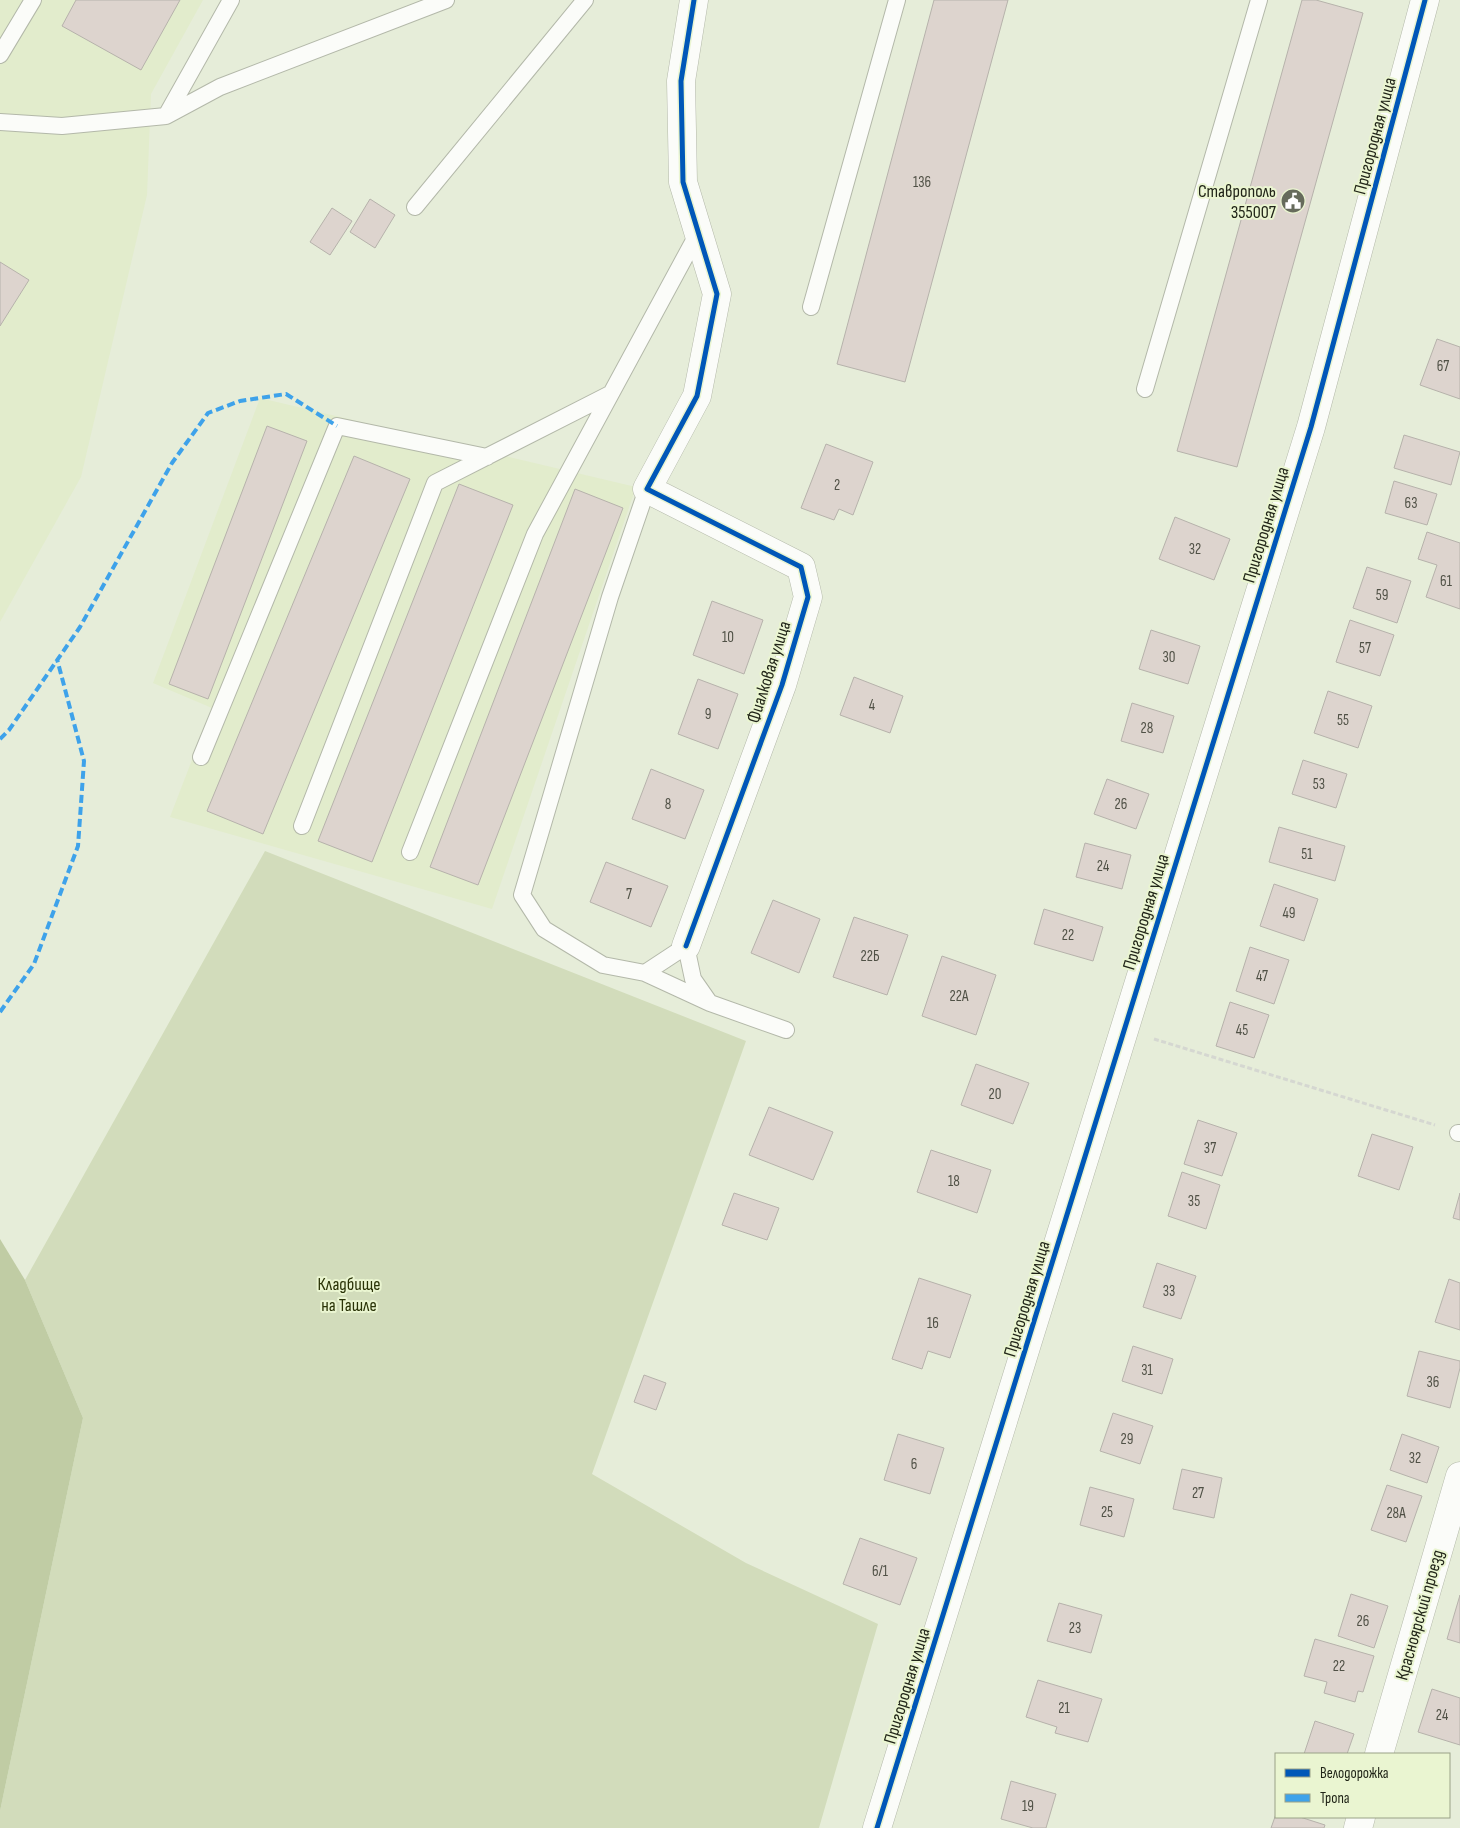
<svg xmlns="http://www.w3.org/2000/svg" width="1460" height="1828" font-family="'Sofia Sans Condensed',sans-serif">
<rect width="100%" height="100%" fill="#e6edd9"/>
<path fill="#e2eccc" d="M0 0H203L151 94 147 195 81 477 0 622Z
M260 398 636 487 492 909 170 817 212 708 153 683Z"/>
<path fill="#d2dcbb" d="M265 851 746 1041 592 1474 746 1563 878 1624 819 1828H0V1811L83 1418 25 1280Z"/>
<path fill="#c0cca4" d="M0 1239 25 1280 83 1418 0 1811Z"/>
<path fill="#ddd4ce" stroke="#b6b2ab" d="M76 0H180L141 70 62 26Z
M934 0H1008L905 382 837 364Z
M1302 0H1316L1363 13 1237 467 1177 451Z
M370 199 395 215 375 248 350 232Z
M332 208 352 221 330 255 310 242Z
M0 262 29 280 0 326Z
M1437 339 1460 347V399L1420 385Z
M267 426 307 441 208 699 169 684Z
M1404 435 1460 452 1451 485 1394 468Z
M826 444 873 462 853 515 839 509 834 520 801 508Z
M354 456 410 479 263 834 207 811Z
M1394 481 1437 494 1427 525 1385 513Z
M459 484 513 505 372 862 318 841Z
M575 489 623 508 478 885 430 867Z
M1175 517 1230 539 1214 580 1159 559Z
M1427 532 1460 543V609L1426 597 1437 565 1418 559Z
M1367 567 1411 581 1397 623 1353 608Z
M712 601 763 620 744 674 693 655Z
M1350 620 1394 635 1380 676 1336 662Z
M1151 630 1200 646 1188 684 1139 669Z
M854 677 903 696 890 733 840 715Z
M698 679 738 694 718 749 678 734Z
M1328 691 1372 706 1358 748 1314 733Z
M1132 703 1174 716 1163 753 1121 741Z
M1303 760 1347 774 1336 808 1292 794Z
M651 769 704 790 685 839 632 819Z
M1107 779 1149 794 1136 829 1094 814Z
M1279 827 1345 846 1335 881 1269 862Z
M1085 843 1131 855 1122 889 1076 877Z
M606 862 668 886 651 927 590 902Z
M1274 884 1318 899 1304 941 1260 926Z
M773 900 820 919 799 973 751 953Z
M1044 909 1103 927 1093 961 1034 944Z
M854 917 908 935 887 995 833 977Z
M1250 947 1289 960 1274 1004 1236 991Z
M942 956 996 975 976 1035 922 1016Z
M1230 1002 1269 1015 1254 1058 1216 1046Z
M976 1064 1029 1083 1013 1124 961 1105Z
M769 1107 833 1132 813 1180 749 1155Z
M1198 1120 1237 1133 1222 1176 1184 1164Z
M1372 1134 1413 1147 1399 1190 1358 1176Z
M931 1150 991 1170 977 1213 917 1192Z
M1182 1172 1220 1185 1206 1229 1168 1216Z
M734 1193 779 1208 767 1240 722 1225Z
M1460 1193V1220L1453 1218Z
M1157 1263 1196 1276 1181 1319 1143 1307Z
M919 1278 971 1295 950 1358 928 1351 922 1369 892 1359Z
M1449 1279 1460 1283V1330L1435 1322Z
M1133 1346 1173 1359 1162 1394 1122 1381Z
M1419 1351 1460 1361V1368L1450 1408 1407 1396Z
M644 1375 666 1383 656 1410 634 1402Z
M1113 1413 1153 1426 1140 1464 1100 1451Z
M898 1434 944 1448 930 1494 884 1480Z
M1402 1434 1439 1447 1427 1483 1390 1470Z
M1182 1469 1222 1478 1214 1518 1173 1509Z
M1387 1485 1422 1496 1406 1542 1371 1530Z
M1090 1487 1134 1499 1124 1537 1080 1525Z
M860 1538 917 1558 900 1605 843 1584Z
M1351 1594 1388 1606 1374 1648 1338 1636Z
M1460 1595V1643L1447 1639Z
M1059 1603 1102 1615 1091 1653 1047 1641Z
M1315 1639 1374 1656 1363 1692 1358 1691 1355 1702 1324 1693 1327 1682 1304 1676Z
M1038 1680 1102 1699 1088 1742 1055 1733 1057 1727 1026 1717Z
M1432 1689 1460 1698V1745L1418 1732Z
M1315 1721 1354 1734 1347 1754H1304Z
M1011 1781 1056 1794 1046 1828H1033L1001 1819Z
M1276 1814V1817H1300L1325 1825 1324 1828H1271Z"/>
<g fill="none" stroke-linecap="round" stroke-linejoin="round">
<defs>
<path id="lane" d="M231 0 166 116 220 87 446 0
M0 55 33 0
M0 122 62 126 166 116
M415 207 585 0
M811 307 897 0
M1145 389 1259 0
M647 489 610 597 522 895 544 929 603 965 645 973 710 1003 786 1030
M201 757 337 426 487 457
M302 826 435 483 610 394
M410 852 535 534 698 233
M645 973 686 946 693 979 709 1002
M1458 1133H1460"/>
<path id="street" d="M686 946 782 685 808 597 801 567 647 489 697 396 717 294 683 182 681 81 694 0
M1379 1754 1460 1476
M877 1828 1311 427 1425 0
M1358 1828 1361 1817"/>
</defs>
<use href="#lane" stroke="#b3b8a9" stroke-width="18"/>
<use href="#street" stroke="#b3b8a9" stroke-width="29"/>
<path stroke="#d5d7d1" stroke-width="3" stroke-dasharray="5 2.5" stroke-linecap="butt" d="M1154 1039 1435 1125"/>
<use href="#lane" stroke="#fbfcf9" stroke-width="16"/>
<use href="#street" stroke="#fbfcf9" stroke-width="28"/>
<path stroke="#3ea2ea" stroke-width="4" stroke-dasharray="8 4" stroke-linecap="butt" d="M0 739 9 730 80 627 172 463 208 413 240 401 286 394 337 426
M0 1012 34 964 78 846 84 761 57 659"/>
<defs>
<path id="cycleway" d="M686 946 782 685 808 597 801 567 647 489 697 396 717 294 683 182 681 81 694 0
M877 1828 1311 427 1425 0"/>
</defs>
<use href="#cycleway" stroke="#eaf5d1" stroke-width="8"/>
<use href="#cycleway" stroke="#0057b8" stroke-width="5"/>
</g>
<defs>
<symbol id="civic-disc" viewBox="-11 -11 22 22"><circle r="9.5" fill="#666b5c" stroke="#eaf5d1"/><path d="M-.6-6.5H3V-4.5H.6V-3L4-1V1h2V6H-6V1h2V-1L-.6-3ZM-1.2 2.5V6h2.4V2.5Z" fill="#fff"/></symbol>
</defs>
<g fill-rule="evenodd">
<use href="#civic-disc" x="1279" y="187" width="28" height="28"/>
</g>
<g text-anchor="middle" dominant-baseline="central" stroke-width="4" stroke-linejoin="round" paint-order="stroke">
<g font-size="15" fill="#505146">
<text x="922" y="182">136</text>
<text x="1443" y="366">67</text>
<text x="837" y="485">2</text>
<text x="1411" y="503">63</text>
<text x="1195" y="549">32</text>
<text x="1446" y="581">61</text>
<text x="1382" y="595">59</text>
<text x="728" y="637">10</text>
<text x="1365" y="648">57</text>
<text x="1169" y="657">30</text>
<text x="872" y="705">4</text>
<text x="708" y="714">9</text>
<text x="1343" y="720">55</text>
<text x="1147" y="728">28</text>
<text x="1319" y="784">53</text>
<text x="668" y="804">8</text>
<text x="1121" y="804">26</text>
<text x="1307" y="854">51</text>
<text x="1103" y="866">24</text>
<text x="629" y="894">7</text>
<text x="1289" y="913">49</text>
<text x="1068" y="935">22</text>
<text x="870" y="956">22Б</text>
<text x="1262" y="976">47</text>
<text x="959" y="996">22А</text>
<text x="1242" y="1030">45</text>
<text x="995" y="1094">20</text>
<text x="1210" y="1148">37</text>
<text x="954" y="1181">18</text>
<text x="1194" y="1201">35</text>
<text x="1169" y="1291">33</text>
<text x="933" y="1323">16</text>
<text x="1147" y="1370">31</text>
<text x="1433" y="1382">36</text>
<text x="1127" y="1439">29</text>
<text x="1415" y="1458">32</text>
<text x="914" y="1464">6</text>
<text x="1198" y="1493">27</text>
<text x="1107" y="1512">25</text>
<text x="1396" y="1513">28А</text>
<text x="880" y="1571">6/1</text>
<text x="1363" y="1621">26</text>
<text x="1075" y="1628">23</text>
<text x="1339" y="1666">22</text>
<text x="1064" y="1708">21</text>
<text x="1442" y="1715">24</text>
<text x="1028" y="1806">19</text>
</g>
<g font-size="18" fill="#212518" stroke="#eaf5d1">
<text transform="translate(1375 136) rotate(-75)">Пригородная улица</text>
<text transform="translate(1266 525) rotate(-73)">Пригородная улица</text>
<text transform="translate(769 672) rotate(-72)">Фиалковая улица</text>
<text transform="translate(1146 912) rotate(-73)">Пригородная улица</text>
<text transform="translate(1027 1299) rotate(-73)">Пригородная улица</text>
<text transform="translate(1420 1615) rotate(-74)">Красноярский проезд</text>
<text transform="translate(907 1686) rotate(-73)">Пригородная улица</text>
</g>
<g font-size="18" fill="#212518" stroke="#eaf5d1" text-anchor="end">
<text x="1276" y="191">Ставрополь<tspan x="1276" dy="21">355007</tspan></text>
</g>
<g font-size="18" fill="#2a3307" stroke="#eaf5d1">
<text x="349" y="1284">Кладбище<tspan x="349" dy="21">на Ташле</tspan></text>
</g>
</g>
<rect x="1275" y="1753" width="175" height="65" fill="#eaf5d1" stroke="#9aa287"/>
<rect x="1285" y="1769" width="25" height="8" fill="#0057b8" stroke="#9aa287"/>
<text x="1320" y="1778" font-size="15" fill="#212518">Велодорожка</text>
<rect x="1285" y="1794" width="25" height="8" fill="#3ea2ea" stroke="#9aa287"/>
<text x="1320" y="1803" font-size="15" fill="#212518">Тропа</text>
</svg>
